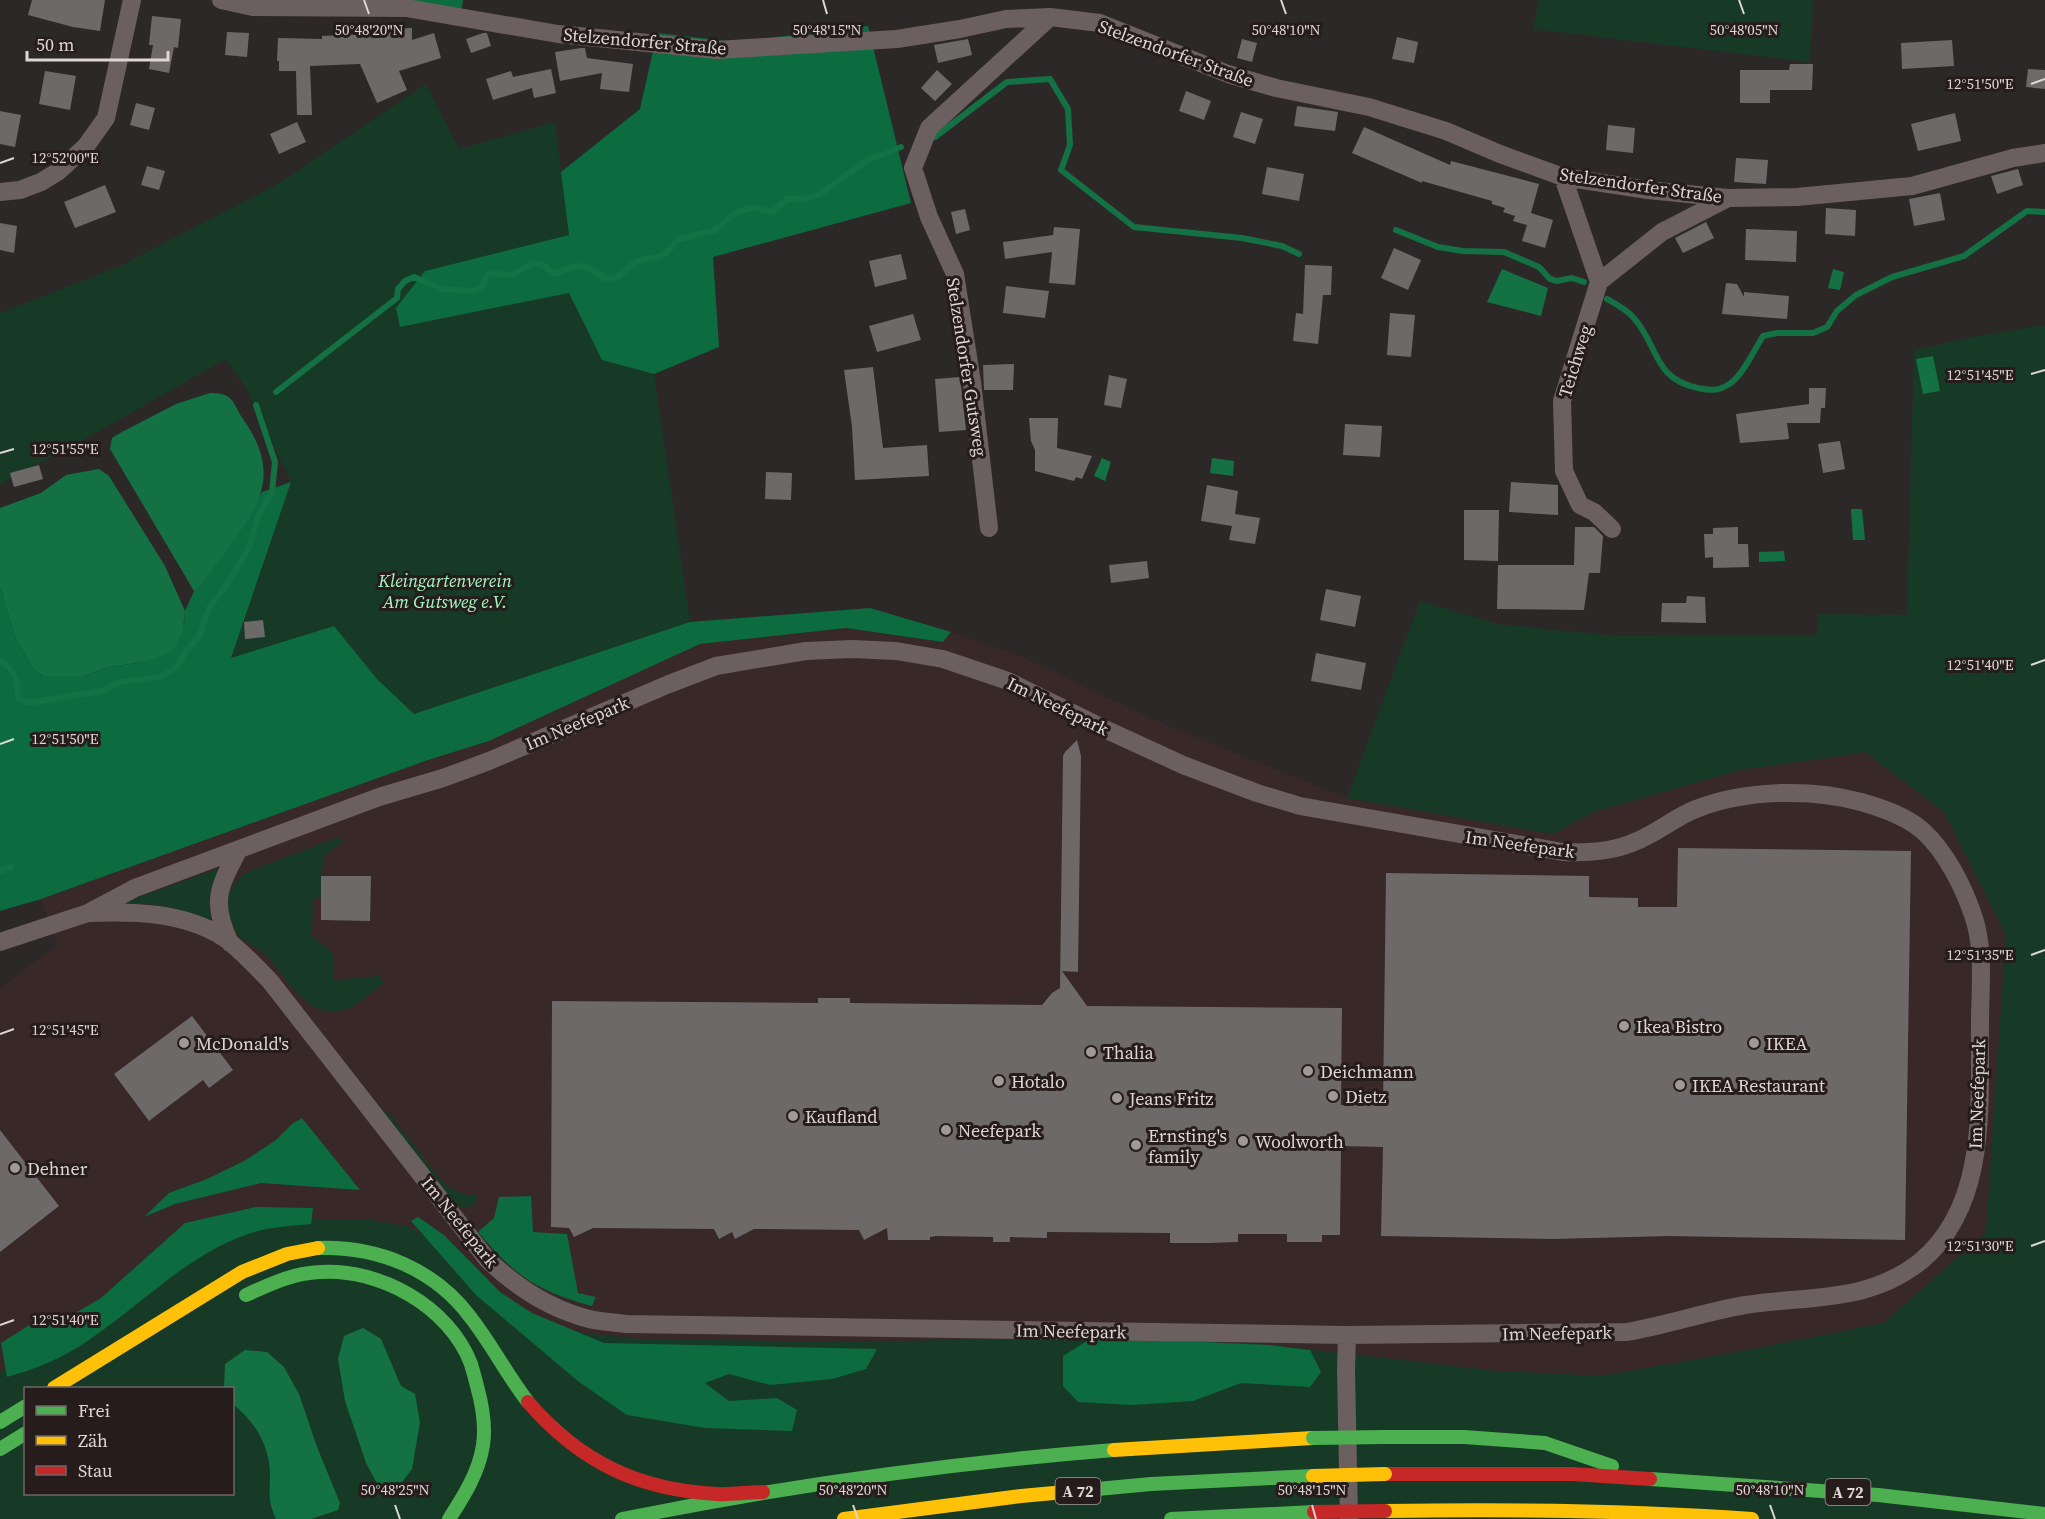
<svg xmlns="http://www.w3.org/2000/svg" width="2045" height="1519" font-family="'Source Serif 4',serif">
<rect width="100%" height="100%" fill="#2d2828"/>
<path fill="#382828" d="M846 628 943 642 951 632 1016 654 1164 724 1347 798 1553 834 1593 812 1741 770 1865 752 1944 812 2006 935 1986 1232 1884 1323 1743 1351 1602 1376 1498 1371 1270 1345 1093 1337 855 1342 640 1339 143 1289 0 1373V988L57 945 41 899 428 760 489 741 700 644Z"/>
<path fill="#173a26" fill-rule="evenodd" d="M1539 0H1813L1810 62 1533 29Z
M426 84 459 149 555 122 569 235 425 271 401 327 569 293 602 360 654 374 690 622 414 714 377 679 334 626 231 658 291 482 248 391 226 359 81 441 0 484V313L120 266 278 184Z
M2045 325V1519H0V1373L237 1229 286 1218 372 1220 407 1226 438 1242 492 1297 554 1330 640 1339 855 1342 1093 1337 1270 1345 1498 1371 1602 1376 1743 1351 1884 1323 1986 1232 2006 935 1944 812 1865 752 1741 770 1593 812 1553 834 1347 798 1420 601 1497 624 1616 636 1816 635 1819 614 1907 615 1914 350 1973 337ZM26 1388H232V1494H26Z
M339 837 343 841 323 857 321 897H313L312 935 334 955V980L381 976 383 983C367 996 349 1015 326 1011 301 1006 284 975 269 958 260 948 244 943 236 932 220 910 227 886 247 872Z
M223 867C212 888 209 898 211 922L174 908 147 904 116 905Z
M387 1111 444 1184 462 1194 477 1196 476 1202 468 1208 458 1206 432 1177 384 1113Z"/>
<path fill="#0d6b40" d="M339 0H463L461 13Z
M868 26 911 203 713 257 719 347 654 374 602 360 569 293 400 327 396 308 425 271 569 235 561 172 640 109 657 33 736 42Z
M291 482 231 658 334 626 377 679 414 714 690 622 870 608 951 632 943 642 846 628 700 644 489 741 428 760 41 899 0 911V587L15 637 33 669 43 676H85L108 667 146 662 184 624 185 611 194 591 262 492Z
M302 1118 360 1190 261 1183 175 1204 144 1217 169 1193 207 1179 244 1161 276 1140 292 1124Z
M531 1196 533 1232 567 1234 578 1293 596 1297 592 1306C537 1291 515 1276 478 1232L494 1218 499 1197Z
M256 1207 313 1208 311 1224C290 1226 267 1227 248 1234 187 1255 141 1305 89 1340 63 1358 36 1369 7 1377L1 1343 31 1324 55 1325 101 1298 185 1223Z
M418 1217 444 1235 500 1292 532 1313 604 1343 877 1349 866 1369 832 1379 770 1385 729 1374 705 1383 729 1401 777 1398 797 1410 792 1431 705 1428 627 1415 579 1382 476 1295 411 1221Z
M1093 1337 1270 1345 1310 1350 1321 1372 1310 1387 1241 1383 1193 1401 1132 1405 1078 1402 1063 1386V1356Z"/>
<path fill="#137144" d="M1502 269 1548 288 1541 316 1487 302Z
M1833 269 1844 272 1840 290 1828 288Z
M1933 356 1940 391 1923 394 1916 359Z
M210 393C234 393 232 402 243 419 293 489 241 524 204 582L194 591 110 449 112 438 122 432 176 404Z
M1102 458 1111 462 1105 481 1094 476Z
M1212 458 1234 461 1233 476 1210 473Z
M99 469 109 476 165 566 185 611 183 630 174 649 169 653 146 662 108 667 85 676H43L33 669 15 637 0 587V508L41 493 66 475Z
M1862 509 1865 540H1853L1851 509Z
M1784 551 1785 561 1759 562V552Z
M363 1328 381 1339 401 1386 415 1394 420 1422 412 1469 396 1490 380 1489 366 1463 345 1401 338 1359 344 1336Z
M245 1350 267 1352 284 1367 299 1394 317 1447 340 1503 338 1510 311 1519H276C267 1499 270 1493 270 1473 269 1444 254 1421 233 1404L232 1388H225L224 1387 225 1364Z"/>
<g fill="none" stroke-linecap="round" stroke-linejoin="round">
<path stroke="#137144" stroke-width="6" d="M935 137 1007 82 1050 79 1068 109 1070 145 1061 170 1134 227 1242 238 1282 246 1299 254
M1396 230 1438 247 1463 251 1504 252 1539 267 1550 279 1557 281 1572 278 1584 282
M1607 299C1616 304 1627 310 1633 317 1660 347 1652 378 1698 388 1711 391 1721 391 1732 382 1743 374 1755 349 1763 336L1777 333H1813L1827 327 1837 311 1856 295 1892 277 1964 256 2027 211 2045 212
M276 392 397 298 398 289 405 281 414 277 443 289 474 291 481 288 488 273 512 275 533 263 543 265 554 274C568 269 578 261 593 270 596 272 601 277 605 278 618 282 624 270 633 264 649 252 660 267 677 240L715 230 733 215 743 210 754 207 772 212 787 199H805L820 194 866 161 901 147
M0 660C15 671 18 680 18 698L28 703 102 691 120 682 160 677 176 668 186 651 200 635 209 608 228 583 248 550 258 516 272 492 275 462 256 405
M0 871 11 867"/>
</g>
<path fill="#6e6969" d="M32 0H105L100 31 73 27 28 15Z
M152 16 181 19 178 48 174 47 169 73 149 69 153 45H149Z
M385 22 387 29 412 28V40L434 33 441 58 399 71 407 90 377 103 360 64 310 66 312 115H297L296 71H279V61H277L278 38 322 39V36L365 34 364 27Z
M227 32 249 33 247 57 225 55Z
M483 33H487L491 46 471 53 466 39Z
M1397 37 1418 42 1414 63 1392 59Z
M968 39 972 55 938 63 934 45Z
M1242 39 1257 43 1252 62 1237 58Z
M1952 40 1954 66 1902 69 1901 43Z
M581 48H585L587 58 633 64 629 92 600 89 602 73 560 81 555 52Z
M1790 64H1813L1812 90H1770V103H1740V70H1789Z
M551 69 556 93 534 98 532 88 493 100 486 79 511 71 513 77Z
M2028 69 2045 70V89L2026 87Z
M937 70 952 84 935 101 921 88Z
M45 71 76 76 70 110 39 104Z
M1186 91 1211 101 1204 120 1179 111Z
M136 103 155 108 149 130 130 125Z
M1297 106 1338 112 1335 131 1294 126Z
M0 111 21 115 15 147 0 144Z
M1241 112 1263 119 1255 144 1233 137Z
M1955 113 1961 141 1918 151 1911 124Z
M297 122 306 142 279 154 270 134Z
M1608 125 1635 128 1633 153 1606 150Z
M1364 127 1450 165 1451 161 1539 184 1531 213 1553 220 1545 248 1522 241 1527 225 1513 221 1515 216 1503 212 1505 208 1492 204V201L1422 181V183L1352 153Z
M1736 158 1768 160 1766 184 1734 182Z
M147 166 165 171 159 190 141 185Z
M1267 167 1304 174 1299 201 1262 194Z
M2018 169 2023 185 1997 194 1991 176Z
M105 185 116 212 75 228 64 202Z
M1940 193 1945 220 1914 226 1909 199Z
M1826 208 1856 210 1855 236 1825 234Z
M965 209 970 230 956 234 951 212Z
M1706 222 1714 238 1683 253 1675 238Z
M0 223 17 226 14 253 0 250Z
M1054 227 1080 229 1075 285 1049 283 1052 252 1005 259 1003 242 1053 235Z
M1746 229 1797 231 1796 262 1745 260Z
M1394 248 1421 260 1408 290 1381 278Z
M901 254 907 279 875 287 869 261Z
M1305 265 1332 266 1331 295H1323L1318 344 1293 341 1296 313 1303 314Z
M1726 283 1737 284 1744 297V292L1789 296 1787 319 1722 314Z
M1006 286 1049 291 1045 318 1003 313Z
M1390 313 1415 315 1411 357 1387 355Z
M913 314 921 340 877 352 869 326Z
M1014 364 1013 390H984L983 365Z
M873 367 883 448 927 445 929 476 855 480 852 427 844 370Z
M1109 375 1127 379 1121 408 1104 405Z
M960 377 966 430 939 432 935 379Z
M1809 388H1826L1825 408H1821L1820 423H1787L1789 439 1740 443 1736 414 1809 404Z
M1029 418H1058L1057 448 1092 456 1082 479 1076 477 1074 481 1035 471V450L1031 441Z
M1345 424 1382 426 1380 457 1343 455Z
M1840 441 1845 469 1823 473 1818 444Z
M39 465 43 479 14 487 10 473Z
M766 472 792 473 791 500 765 499Z
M1511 482 1558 485V515L1509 512Z
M1207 485 1238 491 1235 514 1260 518 1255 544 1229 540 1232 526 1201 521Z
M1464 510H1499L1498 561 1464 560Z
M1575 527H1594L1603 536 1600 573H1589L1584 610 1497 609 1498 565H1574Z
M1738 527V544H1748L1749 567 1713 568V557L1705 558 1704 534H1713V528Z
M1147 561 1149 578 1111 583 1109 565Z
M1326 589 1361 596 1355 627 1320 620Z
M1687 596 1705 597 1706 623 1661 622 1662 603H1686Z
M263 620 265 637 245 639 244 622Z
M1316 653 1366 663 1361 690 1311 681Z
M1077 740 1081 756 1078 972 1062 971 1087 1006 1342 1008 1341 1105H1383L1386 873 1589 876V897L1638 898V907H1677L1678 848 1911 851 1905 1240 1669 1236 1553 1239 1381 1236 1383 1147 1341 1146 1340 1235H1322V1242H1287V1234H1238V1242L1209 1243H1170V1233L1047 1232V1238L1010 1237V1242H993V1237L936 1236 930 1237V1240H888L887 1228 864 1240 859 1230 754 1229 735 1239 732 1232 719 1239 714 1229 593 1228 574 1237 569 1228 551 1227 552 1001 818 1003V998H850V1003L1042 1005 1052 993 1060 988 1063 756 1065 752Z
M321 876H371L370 921 321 920Z
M192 1016 233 1070 209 1088 203 1080 149 1121 114 1074Z
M0 1130 59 1206 0 1252Z"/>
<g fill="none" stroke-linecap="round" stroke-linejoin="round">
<path stroke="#6c5f5f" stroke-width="18" d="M221 0 253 7 406 8 558 34 717 50 897 39 960 29 1006 19 1050 17 1100 23 1228 74 1276 88 1369 107 1446 131 1500 154 1563 177 1648 190 1728 198 1797 197 1912 186 2013 158 2045 153
M1563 177 1599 282
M0 192 20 190 41 182 59 171 86 146 106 118 132 0
M989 528 972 382 955 274 929 217 913 168 929 128 1050 17
M1612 529 1594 512 1580 505 1564 471 1562 401 1599 282 1662 232 1728 198
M0 942 88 913 135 888 379 797 443 778 489 761 669 684 716 666 806 651 852 649 896 651 943 659 1008 681 1109 731 1183 765 1257 793 1300 806 1563 852C1597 853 1621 851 1651 834 1666 826 1680 815 1696 809 1744 790 1811 788 1861 802 1882 808 1906 816 1923 831 1946 852 1963 886 1973 915 1985 949 1980 988 1980 1023 1979 1103 1989 1204 1921 1261 1867 1304 1808 1295 1745 1305 1705 1312 1667 1325 1627 1332L1347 1335 626 1324C614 1322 601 1322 589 1319 550 1309 515 1286 487 1259L270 981C255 966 240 949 223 937 183 912 133 911 88 913
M230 943C211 903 218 888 238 851
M1347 1335 1346 1370 1349 1519"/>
<path stroke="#4caf50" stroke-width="14" d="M318 1248C378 1246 435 1269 471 1318 492 1345 507 1375 528 1402
M246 1295C270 1284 293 1273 320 1272 379 1268 449 1306 471 1364 473 1371 475 1378 477 1386 482 1404 486 1425 483 1445 479 1472 464 1496 449 1519
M0 1422 26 1406
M1384 1437H1464L1545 1443 1612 1466
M0 1449 26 1433
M1650 1479 1878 1495 2045 1514
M1076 1491 1151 1484 1313 1476
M622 1519C785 1486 948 1463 1114 1450
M1171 1519 1314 1512"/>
<path stroke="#ffc107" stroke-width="14" d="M54 1388 242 1272 287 1254 318 1248
M1114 1450 1313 1438
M1385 1511C1508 1509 1630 1510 1752 1519
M844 1519 1021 1496 1076 1491"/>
<path stroke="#c62828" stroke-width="14" d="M528 1402C580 1462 638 1490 717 1494 732 1495 748 1492 763 1492
M1385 1474H1572L1650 1479"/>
<path stroke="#4caf50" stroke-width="14" d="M1313 1438 1384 1437"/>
<path stroke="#ffc107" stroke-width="14" d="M1313 1476 1385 1474"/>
<path stroke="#c62828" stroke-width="14" d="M1314 1512 1385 1511"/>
</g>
<path fill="none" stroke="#ddd6d5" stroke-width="2" d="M364 0 369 14M823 0 827 14M1281 0 1286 14M1739 0 1744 14M2031 84 2045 79M0 163 14 158M2031 374 2045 370M0 453 14 449M2031 665 2045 660M0 744 14 739M2031 955 2045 950M0 1034 14 1029M2031 1246 2045 1241M0 1325 14 1320M395 1505 400 1519M853 1505 858 1519M1312 1505 1316 1519M1770 1505 1775 1519"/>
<g fill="#9f9998" stroke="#261c1b" stroke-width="2">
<circle cx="1624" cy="1026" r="6"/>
<circle cx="184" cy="1043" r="6"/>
<circle cx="1754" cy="1043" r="6"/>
<circle cx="1091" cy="1052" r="6"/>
<circle cx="1308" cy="1071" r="6"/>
<circle cx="999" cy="1081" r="6"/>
<circle cx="1680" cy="1085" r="6"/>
<circle cx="1333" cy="1096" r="6"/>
<circle cx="1117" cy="1098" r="6"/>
<circle cx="793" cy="1116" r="6"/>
<circle cx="946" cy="1130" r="6"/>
<circle cx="1243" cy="1141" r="6"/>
<circle cx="1136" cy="1145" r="6"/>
<circle cx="15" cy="1168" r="6"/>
</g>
<g text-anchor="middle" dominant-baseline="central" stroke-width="6" stroke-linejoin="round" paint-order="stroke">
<g fill="#261c1b" stroke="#a69e9d" stroke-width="1.5">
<rect x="1055.5" y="1478" width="45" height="26" rx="4.5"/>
<rect x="1825.5" y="1479" width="45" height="26" rx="4.5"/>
</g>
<g font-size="16" font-weight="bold" fill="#ddd6d5">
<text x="1078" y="1491">A 72</text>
<text x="1848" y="1492">A 72</text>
</g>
<g font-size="18" fill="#ddd6d5" stroke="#261c1b">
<text transform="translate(645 41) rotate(5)">Stelzendorfer Straße</text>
<text transform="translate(1176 53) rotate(20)">Stelzendorfer Straße</text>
<text transform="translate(1641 185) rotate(8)">Stelzendorfer Straße</text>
<text transform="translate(1575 361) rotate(-73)">Teichweg</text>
<text transform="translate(967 367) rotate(81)">Stelzendorfer Gutsweg</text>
<text transform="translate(1058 706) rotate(26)">Im Neefepark</text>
<text transform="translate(577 723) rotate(-23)">Im Neefepark</text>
<text transform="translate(1520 844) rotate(8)">Im Neefepark</text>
<text transform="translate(1977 1094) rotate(-88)">Im Neefepark</text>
<text transform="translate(460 1222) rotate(51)">Im Neefepark</text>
<text transform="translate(1071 1331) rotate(1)">Im Neefepark</text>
<text transform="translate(1557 1333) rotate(-1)">Im Neefepark</text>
</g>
<g font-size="18" font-style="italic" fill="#a0fbc2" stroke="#261c1b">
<text x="445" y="580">Kleingartenverein<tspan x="445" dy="21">Am Gutsweg e.V.</tspan></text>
</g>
<g font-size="18" fill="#ddd6d5" stroke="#261c1b" text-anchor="start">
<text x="1636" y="1026">Ikea Bistro</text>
<text x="196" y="1043">McDonald's</text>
<text x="1766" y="1043">IKEA</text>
<text x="1103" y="1052">Thalia</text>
<text x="1320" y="1071">Deichmann</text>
<text x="1011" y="1081">Hotalo</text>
<text x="1692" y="1085">IKEA Restaurant</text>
<text x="1345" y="1096">Dietz</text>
<text x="1129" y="1098">Jeans Fritz</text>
<text x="805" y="1116">Kaufland</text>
<text x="958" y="1130">Neefepark</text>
<text x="1148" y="1135">Ernsting's<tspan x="1148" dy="21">family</tspan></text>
<text x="1255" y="1141">Woolworth</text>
<text x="27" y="1168">Dehner</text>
</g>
</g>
<g font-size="15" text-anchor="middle" fill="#ddd6d5" stroke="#261c1b" stroke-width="6" stroke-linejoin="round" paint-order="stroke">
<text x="369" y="35">50°48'20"N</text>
<text x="827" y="35">50°48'15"N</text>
<text x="1286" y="35">50°48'10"N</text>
<text x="1744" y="35">50°48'05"N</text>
<text x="1980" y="89">12°51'50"E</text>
<text x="65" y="163">12°52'00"E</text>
<text x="1980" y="380">12°51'45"E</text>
<text x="65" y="454">12°51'55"E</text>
<text x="1980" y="670">12°51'40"E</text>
<text x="65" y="744">12°51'50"E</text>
<text x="1980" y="960">12°51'35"E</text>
<text x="65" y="1035">12°51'45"E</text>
<text x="1980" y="1251">12°51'30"E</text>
<text x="65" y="1325">12°51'40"E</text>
<text x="395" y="1495">50°48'25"N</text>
<text x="853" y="1495">50°48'20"N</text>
<text x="1312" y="1495">50°48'15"N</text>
<text x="1770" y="1495">50°48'10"N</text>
</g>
<rect x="24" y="1387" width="210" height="108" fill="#261c1b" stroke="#6f6665" stroke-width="1.5"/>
<rect x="36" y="1406" width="30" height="9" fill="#4caf50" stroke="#6f6665" stroke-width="1.5"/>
<text x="78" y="1417" font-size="18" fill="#ddd6d5">Frei</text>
<rect x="36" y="1436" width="30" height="9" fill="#ffc107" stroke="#6f6665" stroke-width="1.5"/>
<text x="78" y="1447" font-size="18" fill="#ddd6d5">Zäh</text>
<rect x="36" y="1466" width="30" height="9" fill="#c62828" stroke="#6f6665" stroke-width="1.5"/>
<text x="78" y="1477" font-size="18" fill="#ddd6d5">Stau</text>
<path d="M27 51v9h141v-9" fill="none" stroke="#ddd6d5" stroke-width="3"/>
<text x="36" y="51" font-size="18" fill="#ddd6d5" stroke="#261c1b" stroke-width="4.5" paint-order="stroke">50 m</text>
</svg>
